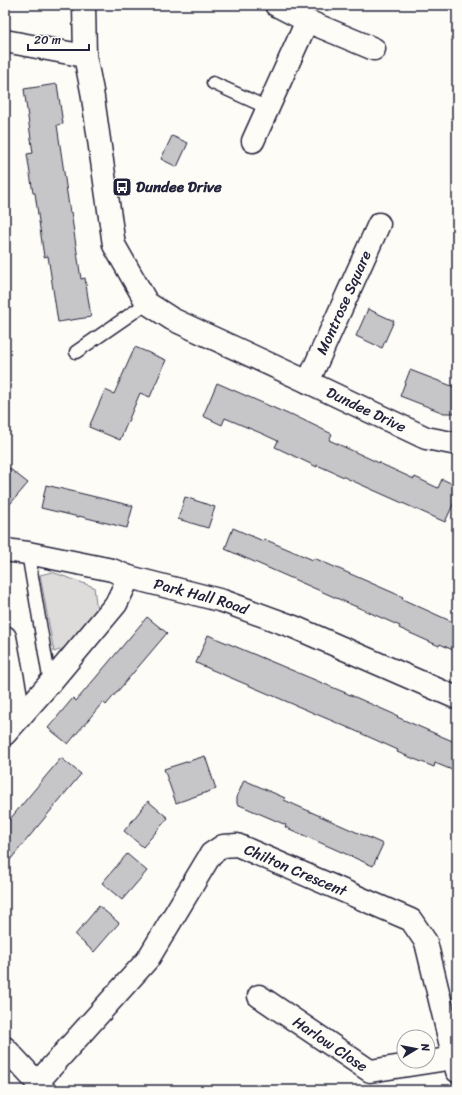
<svg xmlns="http://www.w3.org/2000/svg" width="462" height="1095" font-family="Sriracha,sans-serif">
<rect width="100%" height="100%" fill="#fdfcf7"/>
<filter id="ink" filterUnits="userSpaceOnUse"><feTurbulence type="fractalNoise" baseFrequency=".025" numOctaves="2"/><feDisplacementMap in="SourceGraphic" scale="8" xChannelSelector="R" yChannelSelector="G"/><feConvolveMatrix kernelMatrix="1 2 1 2 8 2 1 2 1" color-interpolation-filters="sRGB"/></filter>
<g filter="url(#ink)">
<path fill="#dddcdb" stroke="#807f8b" d="M52 572 94 587 97 611 65 648 54 652 40 575Z"/>
<path fill="#c6c6c8" stroke="#22223b" d="M57 84 63 124 57 125 70 213 71 212 81 279 85 278 91 317 58 322 48 256 44 257 35 193H33L27 154 33 153 24 89Z
M172 136 188 143 177 167 161 159Z
M368 309 394 321 382 348 356 336Z
M135 347 166 360 150 397 140 393 120 440 89 427 105 390 114 394Z
M410 370 457 388V413H444L400 396Z
M217 383 290 415 291 414 332 434 329 440 414 479 415 477 438 488 442 479 457 486V496L445 522 317 465V467L275 447 278 441 263 434 225 418 222 425 203 416Z
M5 465 28 483 5 510Z
M46 485 133 506 127 528 79 516V517L41 508Z
M185 497 215 507 208 528 178 519Z
M233 528 263 541 264 539 313 560 314 558 403 597 402 599 457 624V652L440 644 439 646 399 628 400 626 225 549Z
M147 617 167 633 106 705 103 702 68 744 48 728 73 698 76 701Z
M208 635 346 693 398 716 397 717 457 743V772L435 763 434 767 397 752 398 750 349 728 196 663Z
M205 756 216 789 176 803 164 769Z
M61 758 81 774 5 866V825Z
M244 780 285 798 284 800 383 844 373 866 285 827 286 825 237 804V797Z
M148 801 168 818 143 847 124 831Z
M127 854 147 871 122 900 102 883Z
M99 906 119 923 94 952 75 935Z"/>
<g fill="none" stroke-linecap="round" stroke-linejoin="round">
<defs>
<path id="service" d="M213 83 268 108
M76 352 147 303
M28 553 50 683"/>
<g id="minor">
<path id="s1" d="M84 5 85 56 92 91 114 245 147 303 172 319 308 382 426 438 457 444"/>
<path d="M276 5 307 21 374 49"/>
<path d="M5 41 85 56"/>
<path d="M253 141 307 21"/>
<path id="s2" d="M308 382 379 224"/>
<path id="s3" d="M5 550 28 553 112 570 129 577 223 601 294 627 457 698"/>
<path d="M5 637 20 717"/>
<path d="M5 734 50 683 116 604 129 577"/>
<path id="s4" d="M259 996 370 1071 454 1058"/>
<path d="M5 1048 44 1090"/>
<path id="s5" d="M37 1083 148 959 211 854 223 846 237 845 411 920 426 942 457 1071"/>
</g>
</defs>
<use href="#service" stroke="#22223b" stroke-width="15"/>
<use href="#minor" stroke="#22223b" stroke-width="25"/>
<use href="#service" stroke="#fdfcf7" stroke-width="12"/>
<use href="#minor" stroke="#fdfcf7" stroke-width="22"/>
</g>
</g>
<defs>
<symbol id="bus-square" viewBox="-11 -11 22 22"><rect x="-9" y="-9" width="18" height="18" rx="4" fill="#22223b" stroke="#fdfcf7"/><path d="M-5-6H5V4H4V6H2V4H-2V6H-4V4H-5ZM-3.5-4V0h7V-4ZM-3.5 1.2v1.5H-2V1.2ZM2 1.2v1.5H3.5V1.2Z" fill="#fff"/></symbol>
</defs>
<g fill-rule="evenodd">
<use href="#bus-square" x="111" y="176" width="22" height="22"/>
</g>
<g text-anchor="middle" dominant-baseline="central" stroke-width="3.5" stroke-linejoin="round" paint-order="stroke">
<g font-size="15" font-weight="bold" fill="#22223b" stroke="#fdfcf7" text-anchor="start">
<text x="136" y="187">Dundee Drive</text>
</g>
<g font-size="15" fill="#22223b" stroke="#fdfcf7">
<text stroke="none"><textPath href="#s2" startOffset="87">Montrose Square</textPath></text>
<text stroke="none"><textPath href="#s1" startOffset="553">Dundee Drive</textPath></text>
<text stroke="none"><textPath href="#s3" startOffset="202">Park Hall Road</textPath></text>
<text stroke="none"><textPath href="#s5" startOffset="381">Chilton Crescent</textPath></text>
<text stroke="none"><textPath href="#s4" startOffset="86">Harlow Close</textPath></text>
</g>
</g>
<rect width="462" height="1095" fill="none" stroke="#fdfcf7" stroke-width="20"/>
<rect x="10" y="10" width="442" height="1075" fill="none" stroke="#22223b" stroke-width="1.5" filter="url(#ink)"/>
<g transform="translate(416 1049) rotate(80)"><circle r="19" fill="#fdfcf7" stroke="#a5a5ac"/>
<path d="M0-3L7 15L0 10L-7 15Z" fill="#22223b"/>
<text y="-6" font-size="11" font-weight="bold" text-anchor="middle" fill="#22223b">N</text>
</g>
<path d="M28 44v6h61v-6" fill="none" stroke="#22223b" stroke-width="2"/>
<text x="34" y="44" font-size="12" fill="#22223b" stroke="#fdfcf7" stroke-width="3" paint-order="stroke">20 m</text>
</svg>
